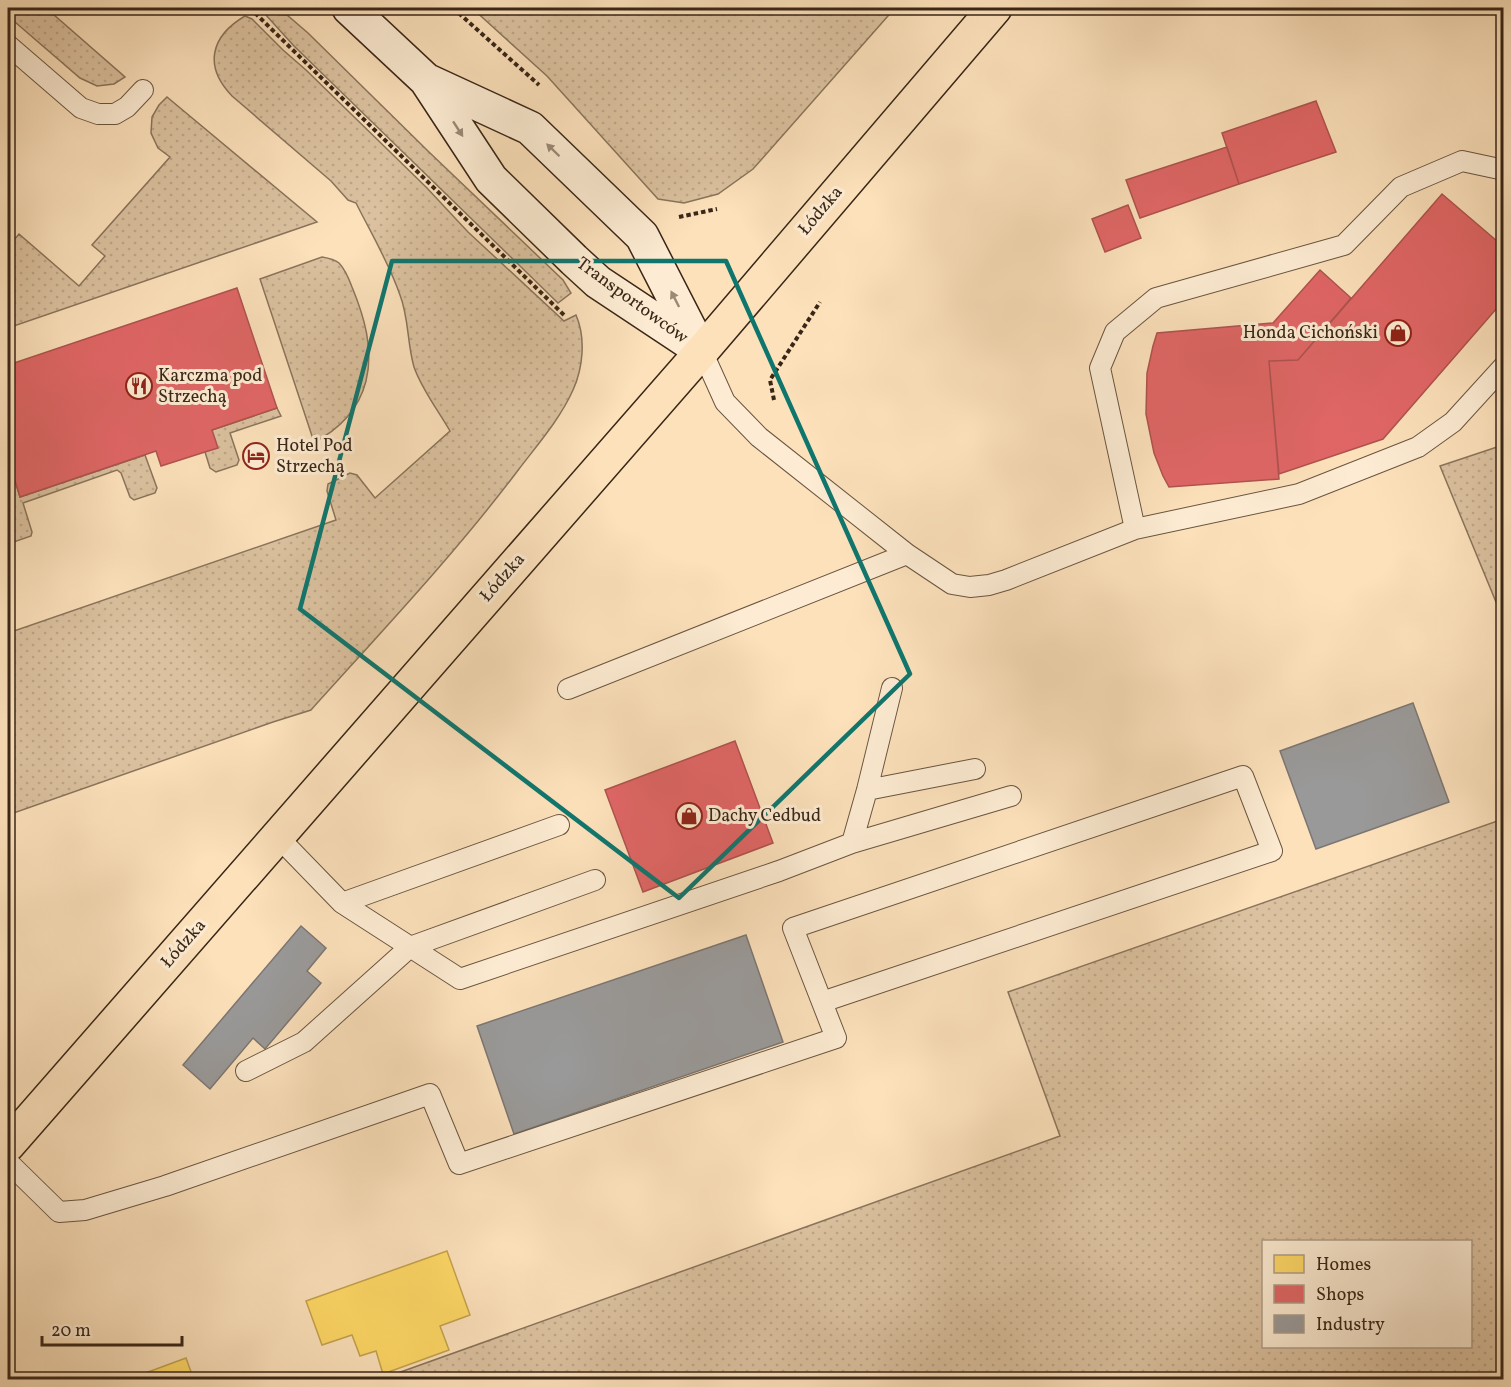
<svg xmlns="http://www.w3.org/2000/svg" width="1511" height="1387" font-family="Vollkorn,serif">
<defs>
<pattern id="grass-dots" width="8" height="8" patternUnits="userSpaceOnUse" patternTransform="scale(1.5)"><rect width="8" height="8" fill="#dbc19f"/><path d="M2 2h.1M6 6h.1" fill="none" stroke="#bda688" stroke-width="1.8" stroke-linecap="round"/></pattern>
</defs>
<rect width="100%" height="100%" fill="#fce1bb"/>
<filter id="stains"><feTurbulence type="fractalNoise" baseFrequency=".00333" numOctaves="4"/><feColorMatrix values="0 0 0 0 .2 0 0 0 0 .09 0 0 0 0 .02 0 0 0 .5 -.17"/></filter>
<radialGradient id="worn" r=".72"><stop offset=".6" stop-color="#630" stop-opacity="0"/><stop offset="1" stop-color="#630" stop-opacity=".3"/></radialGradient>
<path fill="url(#grass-dots)" stroke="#8a745b" stroke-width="1.5" fill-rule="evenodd" d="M8 8H46L125 77 114 84 97 86 80 78 8 16Z
M472 8H895L753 169 718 194 684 203 658 199 547 76Z
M264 13 287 15 308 33 430 153 563 280 571 293 558 303 294 46Z
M245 16 252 19 283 50 306 70 427 188 468 232 564 321 576 315C586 338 583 368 573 390 560 419 538 444 519 469 455 554 382 631 311 710L273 722 8 815V633L336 520 327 491 328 484 350 473 357 475 375 498 450 431C438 410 422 390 414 367 407 343 409 318 400 295 389 263 371 233 356 203L348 200 331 181 232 96C203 66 211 36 245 16Z
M167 97 317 222 8 328V247L19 234 79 286 105 256 92 245 170 157 158 148 151 133 152 117 159 105Z
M322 257C328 258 334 259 339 263 345 269 349 279 352 287 364 316 374 349 366 381 359 409 339 430 314 442L260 279Z
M277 408 281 416 230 433 239 460 237 465 216 472 210 468 205 452 212 430Z
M1503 445H1504L1503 619 1440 466Z
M145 455 157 488 155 493 134 500 130 497 121 473 117 470 23 503 32 532 31 536 8 544V458L20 497Z
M1503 819V1379H381L1060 1136 1008 992ZM1264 1242H1470V1346H1264Z"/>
<path fill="#ffd966" stroke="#c4a34e" stroke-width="1.5" d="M447 1251 470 1315 440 1326 449 1350 383 1374 376 1351 360 1356 352 1335 322 1345 306 1301Z
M186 1358 194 1380H142L140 1375Z"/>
<path fill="#e06666" stroke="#ae534e" stroke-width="1.5" d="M1316 101 1336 152 1239 184 1222 133Z
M1227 147 1239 184 1140 218 1126 180Z
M1442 194 1504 247V300L1383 439 1279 474 1269 361 1298 360Z
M1128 205 1141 238 1105 252 1092 219Z
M1320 270 1351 298 1298 360 1269 361 1279 479 1169 487 1163 476 1154 453 1146 414 1147 373 1153 346 1157 333 1273 323Z
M237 288 277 408 212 430 218 448 205 452 161 466 156 451 20 497 8 458V365Z
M735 741 773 843 643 892 605 790Z"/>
<path fill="#999" stroke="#7c7672" stroke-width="1.5" d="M1413 703 1449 802 1316 849 1280 751Z
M301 926 326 948 307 971 321 983 265 1049 253 1038 210 1089 183 1065Z
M746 935 783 1042 514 1134 477 1026Z"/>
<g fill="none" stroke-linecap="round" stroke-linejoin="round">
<defs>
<path id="lane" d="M8 45 81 108 98 114H115L127 107 143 90
M702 351 725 402 759 437 907 554 952 584 970 587 989 585 1006 580 1135 529 1299 494 1418 447 1453 422 1504 366
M1135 529 1100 368 1115 332 1156 298 1344 245 1401 187 1462 161 1504 170
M568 689 907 554
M867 790 975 769
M277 836 342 903 460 979 779 871 852 843 867 790 892 688
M852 843 1011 796
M342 903 559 825
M246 1071 304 1042 410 947 595 880
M8 1162 59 1212 85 1210 165 1186 430 1094 459 1164 836 1038 793 928 1243 776 1272 851 822 1002"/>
<path id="secondary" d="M349 8 426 80 491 179 574 260 598 282 702 351
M426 80 530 128 642 236 700 349"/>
<path id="primary" d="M8 1145 702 351 995 8"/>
</defs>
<use href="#lane" stroke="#6a5540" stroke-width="22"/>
<use href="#secondary" stroke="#392617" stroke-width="36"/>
<use href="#primary" stroke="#392617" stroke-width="36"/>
<path stroke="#392617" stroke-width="4" stroke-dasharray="4.5 3" stroke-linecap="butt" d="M453 8 539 85
M255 13 565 316
M679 217 717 209
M774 400 770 380 820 302"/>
<use href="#lane" stroke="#fdecd3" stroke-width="20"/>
<use href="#secondary" stroke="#fdecd3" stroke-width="33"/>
<use href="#primary" stroke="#fce1bb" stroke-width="33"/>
</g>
<defs><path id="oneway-solid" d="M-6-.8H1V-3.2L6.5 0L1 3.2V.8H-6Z" transform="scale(1.5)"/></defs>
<g fill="#9b8975">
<use href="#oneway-solid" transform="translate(458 129) rotate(57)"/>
<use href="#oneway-solid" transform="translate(553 150) rotate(-136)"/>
<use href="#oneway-solid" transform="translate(675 299) rotate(-117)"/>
</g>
<path fill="none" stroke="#0f766e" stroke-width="4.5" stroke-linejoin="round" d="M392 261H726L910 674 679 898 300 609Z"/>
<defs>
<symbol id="shop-ring" viewBox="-11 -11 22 22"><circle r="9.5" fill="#fdecd3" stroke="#8f2418" stroke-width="1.5"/><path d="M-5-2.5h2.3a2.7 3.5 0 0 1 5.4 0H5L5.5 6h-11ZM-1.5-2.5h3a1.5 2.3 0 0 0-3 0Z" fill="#8f2418"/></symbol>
<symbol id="restaurant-ring" viewBox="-11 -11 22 22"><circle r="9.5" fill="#fdecd3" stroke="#8f2418" stroke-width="1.5"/><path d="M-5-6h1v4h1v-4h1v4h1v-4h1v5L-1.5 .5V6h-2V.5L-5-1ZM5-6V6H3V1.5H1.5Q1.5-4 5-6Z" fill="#8f2418"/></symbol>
<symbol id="hotel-ring" viewBox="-11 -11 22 22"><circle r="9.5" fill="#fdecd3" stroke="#8f2418" stroke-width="1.5"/><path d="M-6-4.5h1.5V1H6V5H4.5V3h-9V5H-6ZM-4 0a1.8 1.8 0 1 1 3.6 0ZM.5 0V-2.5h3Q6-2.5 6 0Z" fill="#8f2418"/></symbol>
</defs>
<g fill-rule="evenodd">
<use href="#shop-ring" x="1383" y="318" width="30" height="30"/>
<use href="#restaurant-ring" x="124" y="371" width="30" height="30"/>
<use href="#hotel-ring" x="241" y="441" width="30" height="30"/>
<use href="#shop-ring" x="674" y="801" width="30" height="30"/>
</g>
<g text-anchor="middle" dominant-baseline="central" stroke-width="6" stroke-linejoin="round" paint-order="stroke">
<g font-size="18" fill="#392617" stroke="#fdecd3">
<text transform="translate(821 211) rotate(-50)">Łódzka</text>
<text transform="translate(632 301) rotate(36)">Transportowców</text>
<text transform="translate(503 578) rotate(-49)">Łódzka</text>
<text transform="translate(184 944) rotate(-49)">Łódzka</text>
</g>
<g font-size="18" fill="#392617" stroke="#fdecd3" text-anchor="start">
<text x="1378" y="333" text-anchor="end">Honda Cichoński</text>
<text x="158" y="376">Karczma pod<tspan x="158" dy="21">Strzechą</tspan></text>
<text x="276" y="446">Hotel Pod<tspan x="276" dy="21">Strzechą</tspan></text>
<text x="708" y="816">Dachy Cedbud</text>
</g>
</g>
<rect width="1511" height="1387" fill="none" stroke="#fce1bb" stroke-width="30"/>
<rect x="9" y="9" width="1493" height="1369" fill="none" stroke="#392617" stroke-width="3"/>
<rect x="15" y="15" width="1481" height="1357" fill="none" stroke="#392617" stroke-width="1.5"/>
<rect x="1262" y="1240" width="210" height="108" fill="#fdecd3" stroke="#af9d88" stroke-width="1.5"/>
<rect x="1274" y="1255" width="30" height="18" fill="#ffd966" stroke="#af9d88" stroke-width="1.5"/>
<text x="1316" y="1270" font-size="18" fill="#392617">Homes</text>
<rect x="1274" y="1285" width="30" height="18" fill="#e06666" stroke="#af9d88" stroke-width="1.5"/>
<text x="1316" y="1300" font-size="18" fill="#392617">Shops</text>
<rect x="1274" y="1315" width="30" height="18" fill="#999999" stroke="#af9d88" stroke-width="1.5"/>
<text x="1316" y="1330" font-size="18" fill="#392617">Industry</text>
<path d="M42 1336v9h140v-9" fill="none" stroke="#392617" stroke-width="3"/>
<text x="51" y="1336" font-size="18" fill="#392617" stroke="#fdecd3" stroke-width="4.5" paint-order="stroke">20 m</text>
<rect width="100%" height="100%" filter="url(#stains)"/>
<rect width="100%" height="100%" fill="url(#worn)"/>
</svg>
